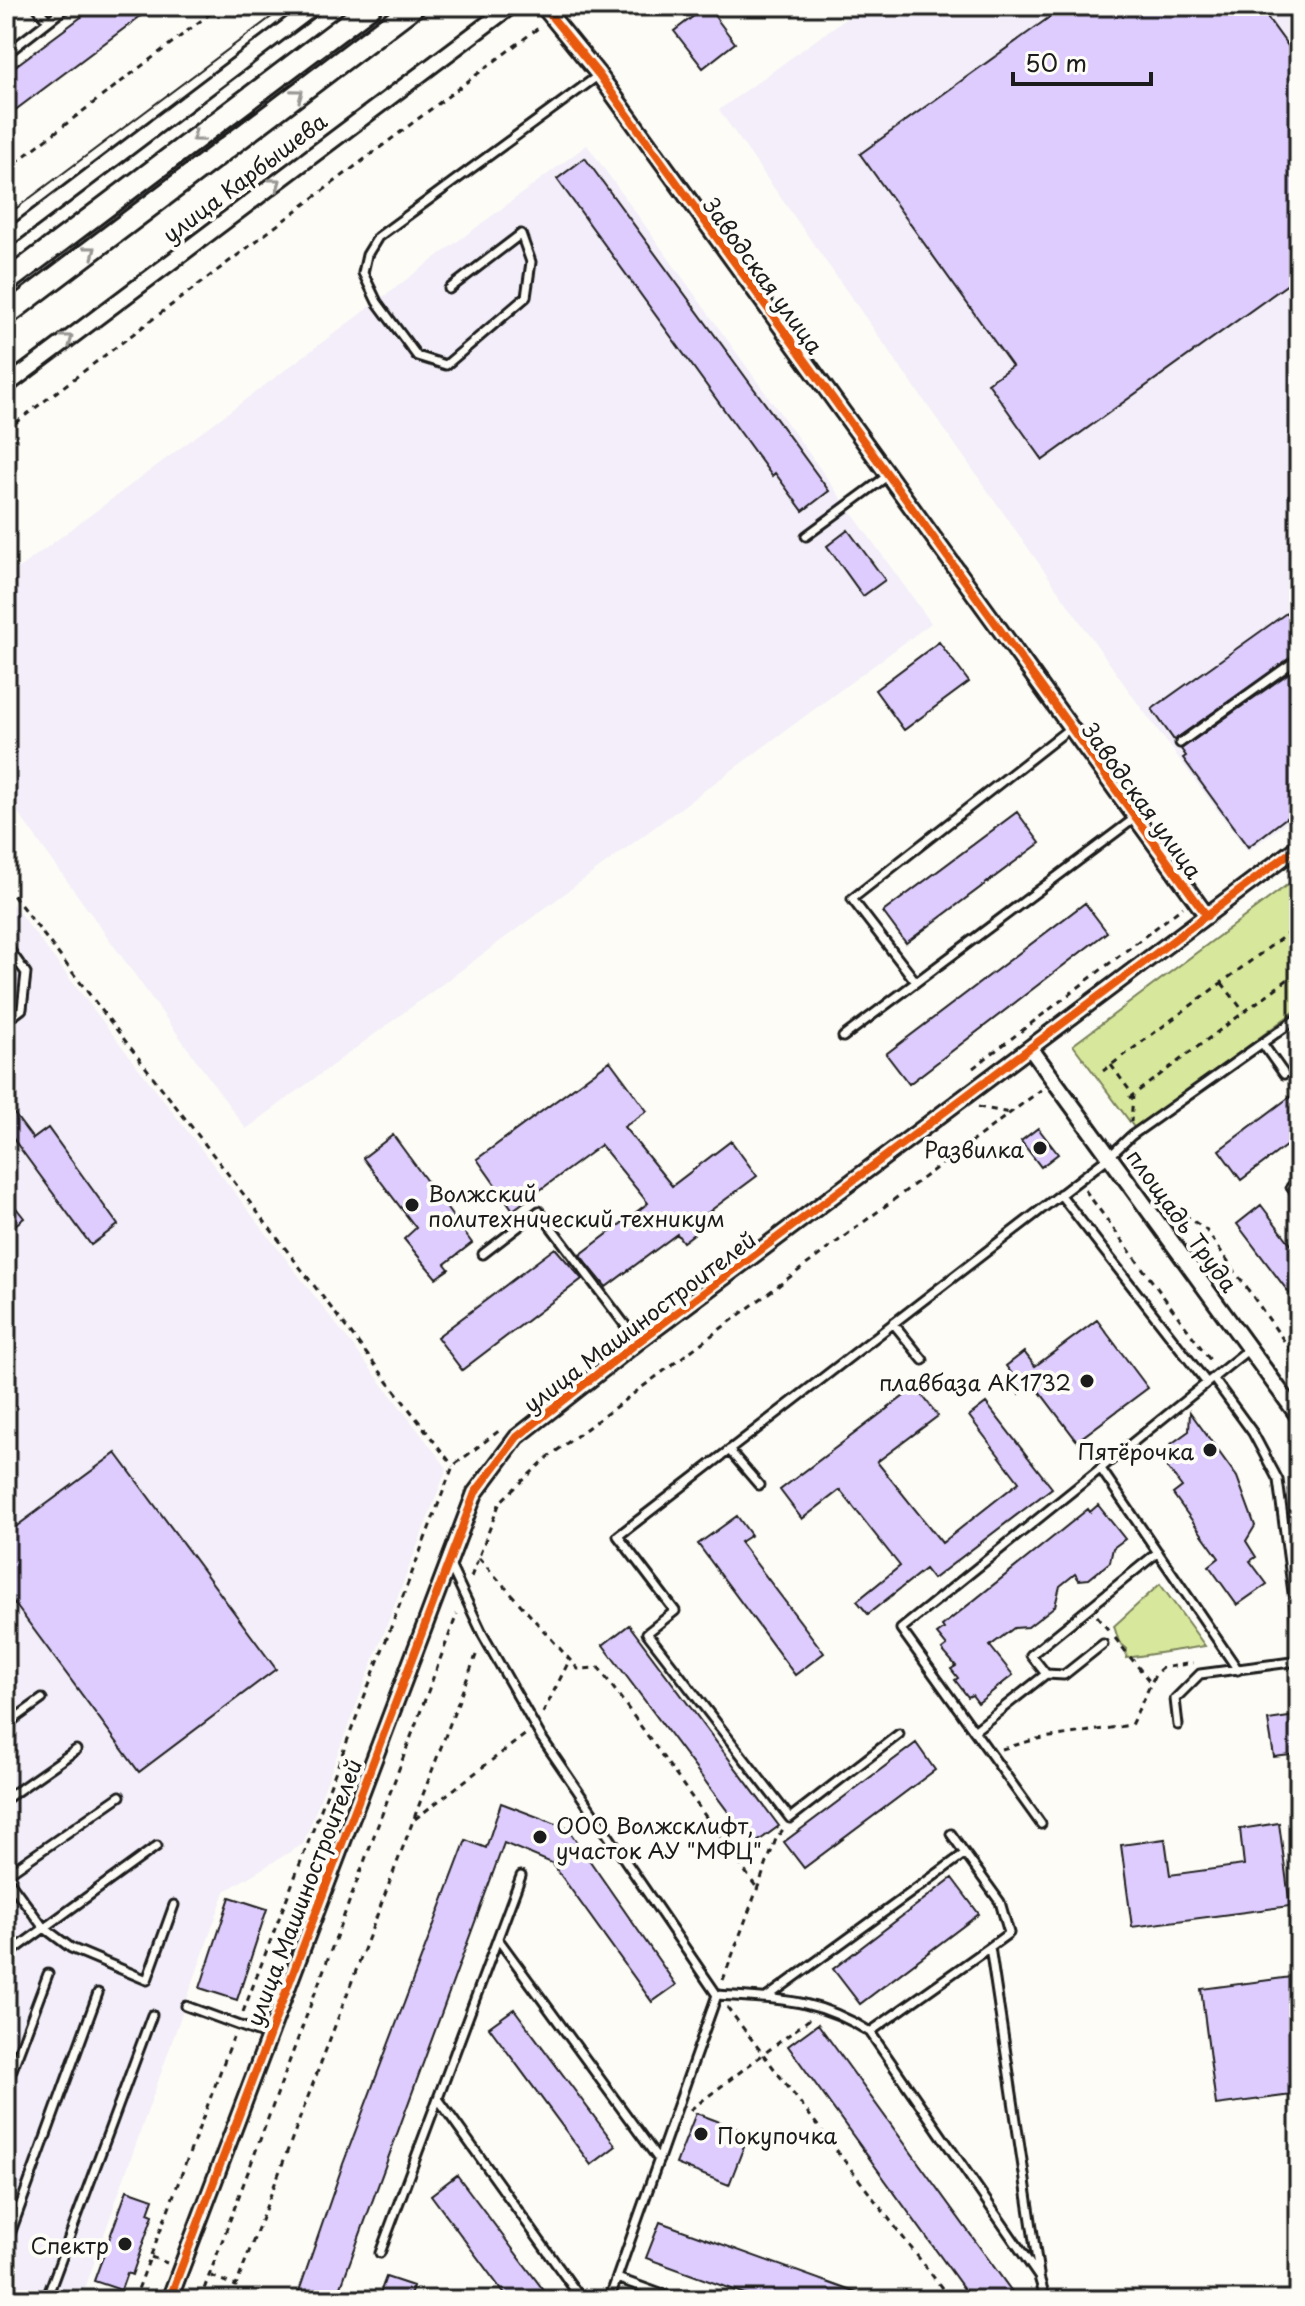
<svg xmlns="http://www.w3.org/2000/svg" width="1305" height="2306" font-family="'Playpen Sans',sans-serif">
<rect width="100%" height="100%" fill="#fdfcf7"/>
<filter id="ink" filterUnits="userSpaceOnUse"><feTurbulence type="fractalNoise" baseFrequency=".0125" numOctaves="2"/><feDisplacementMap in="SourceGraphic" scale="16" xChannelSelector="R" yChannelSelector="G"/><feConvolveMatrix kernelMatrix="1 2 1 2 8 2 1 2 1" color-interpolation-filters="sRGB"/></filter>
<g filter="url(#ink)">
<path fill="#f3eef9" d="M863 6H1299V813L1248 851 1139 705 719 110Z
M587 145 931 623 246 1129 6 796V578Z
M6 896 447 1468 303 1844 225 1891 81 2300H6Z"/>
<path fill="#d7e79b" stroke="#7a825c" stroke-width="2" d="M1299 876V1008L1136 1130 1073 1045Z
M1160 1584 1205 1646 1126 1658 1127 1649 1119 1642 1114 1626Z"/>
<path fill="#ddccfd" stroke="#1c1c1c" stroke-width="2" d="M96 6H154L6 117V73Z
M707 6 735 43 703 68 674 31Z
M1065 6H1259L1299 61V276L1043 460 988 383 1012 366 860 154Z
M585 158 829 491 803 511 775 473 772 476 557 179Z
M848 530 885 580 863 596 827 546Z
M1299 604V652L1174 740 1152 709Z
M939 642 969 682 904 730 875 690Z
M1299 666V808L1248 847 1183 758 1186 756 1181 749Z
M1017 812 1040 843 906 943 883 912Z
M1085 903 1107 932 909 1084 886 1054Z
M610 1061 647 1111 624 1127 672 1186 731 1141 757 1176 698 1220 703 1227 683 1242 677 1234 606 1287 580 1255 648 1203 601 1145 513 1210 477 1159Z
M1299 1090V1136L1241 1180 1219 1150Z
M6 1103 33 1139 48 1128 118 1225 91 1245 6 1129Z
M1038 1128 1058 1154 1041 1167 1021 1141Z
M393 1135 472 1243 445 1264 449 1269 436 1278 404 1239 416 1228 363 1158Z
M6 1195 24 1218 6 1232Z
M1261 1205 1299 1255V1306L1237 1224Z
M555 1248 582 1279 462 1370 437 1337Z
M1097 1320 1148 1388 1077 1441 1033 1383 1019 1394 1011 1384 1016 1379 1006 1366 1024 1352 1035 1366Z
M916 1387 938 1416 877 1462 942 1543 1019 1482 969 1416 986 1403 1052 1488 933 1579 925 1569 868 1614 857 1601 900 1566 840 1490 802 1519 780 1490Z
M1190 1412 1237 1477 1255 1526 1246 1541 1256 1557 1250 1561 1267 1584 1237 1605 1209 1566 1219 1558 1173 1494 1182 1487 1166 1466 1180 1456 1171 1444 1189 1431Z
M116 1453 276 1669 139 1772 6 1592V1534Z
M1098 1505 1125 1539 1113 1548 1110 1562 1089 1579 1079 1580 1075 1574 1060 1586 1055 1606 1028 1627 1014 1628 990 1646 1013 1675 978 1703 972 1695 968 1697 955 1680 958 1678 951 1669 956 1666 942 1650 947 1646 937 1634 944 1629 942 1626 1088 1509 1090 1512Z
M737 1516 751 1535 740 1542 824 1653 795 1675 698 1544Z
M629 1625 779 1826 753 1845 603 1645Z
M1296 1716 1299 1754 1274 1757 1268 1720Z
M916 1743 935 1770 804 1868 784 1842Z
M501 1803 567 1828 676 1985 652 2002 552 1863 504 1843 336 2300H296L343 2164 466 1840 486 1848Z
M1279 1823 1290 1906 1132 1927 1121 1845 1165 1839 1170 1875 1244 1865 1240 1829Z
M952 1878 979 1914 860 2004 833 1969Z
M230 1897 267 1909 237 2000 200 1988Z
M1299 1976V2094L1216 2105 1201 1989Z
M514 2009 616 2146 591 2165 489 2027Z
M818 2024 1018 2300H972L788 2046Z
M696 2113 749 2133 729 2185 676 2164Z
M457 2175 551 2300H509L431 2195Z
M127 2190 153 2199 148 2213 153 2215 132 2275 127 2273 121 2290 94 2281Z
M660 2222 871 2298V2300H761L646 2258Z
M386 2277 413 2286 409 2300 380 2293Z"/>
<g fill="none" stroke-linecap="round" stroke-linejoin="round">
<defs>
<path id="lane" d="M36 6 48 21
M6 54 68 6
M449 289 521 234 531 262 526 297 446 365 417 356 377 302 363 273 367 255 378 237 599 75
M806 536 886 477
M1180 743 1299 658
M6 945 26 973 22 1009 6 1021
M916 982 852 899 1070 728
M843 1037 1135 818
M1262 1043 1284 1074
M1299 1181 1291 1187 1299 1197
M1060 1194 1207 1383
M483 1254 539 1211 638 1342
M893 1323 923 1360
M1213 1378 1253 1433 1278 1480 1299 1638
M729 1450 759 1485
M1101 1469 1238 1670
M449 1563 483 1635 541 1737 717 1995
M1046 1674 1064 1675 1103 1644
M6 1725 42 1699
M1178 1725 1175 1699 1200 1674 1299 1661
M974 1731 1046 1674 1031 1655 1158 1552
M899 1734 790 1818 647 1633 675 1611 618 1536 1109 1157 1131 1136 1299 1017
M6 1799 76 1750
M1041 1824 901 1629 1249 1349
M951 1834 1000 1902 1009 1933 990 1947
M6 1875 120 1796
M6 1877 43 1927 71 1948 147 1980 174 1905
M498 1939 659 2160
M6 1956 157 1846
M717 1995C778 1999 817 1998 870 2032L1039 2277 1046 2300
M766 1998 964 1854
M186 2006 268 2036
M870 2032 990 1947 1039 2274
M6 2086 48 1974
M439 2100 582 2300
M6 2245 98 1993
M380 2253 521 1876
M617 2278 677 2300
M46 2300 152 2015
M609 2300 717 1995"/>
<path id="street" d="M543 6 599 75 1207 916
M6 240 315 6
M6 386 511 6
M1031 1049 1299 1417
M169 2300 475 1493 517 1437 638 1342 1299 846"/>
<path id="secondary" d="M6 282 371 6
M6 315 414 6"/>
</defs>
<use href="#lane" stroke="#1c1c1c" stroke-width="13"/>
<use href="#street" stroke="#1c1c1c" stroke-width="20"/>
<use href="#secondary" stroke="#1c1c1c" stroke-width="26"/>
<path stroke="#1c1c1c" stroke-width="3" stroke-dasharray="6 6" stroke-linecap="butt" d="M6 170 220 6
M6 430 541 26
M6 886 453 1466
M1222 983 1244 1012
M1111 1065 1133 1095 1131 1122
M973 1068 1183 907
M1103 1071 1299 925
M1129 1098 1299 971
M978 1107 1010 1113
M1134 1148 1178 1210 1206 1230 1299 1362
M1085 1190 1213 1364
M479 1558 578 1669 599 1668 757 1888
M471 1577 500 1502 547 1458 1041 1090
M1097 1616 1110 1632
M1115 1638 1150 1682
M543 1713 570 1659
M1002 1749 1037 1739 1131 1725 1156 1673 1162 1668 1193 1663
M415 1819 526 1734
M723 1980 776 1839 784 1828
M727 2007 951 2300
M243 2012 453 1466 500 1430
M690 2110 811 2018
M151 2257 167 2263
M211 2276 236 2286 478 1650
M134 2300 233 2038
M200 2300 457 1614"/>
<use href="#lane" stroke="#fdfcf7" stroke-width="7"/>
<use href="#street" stroke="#fdfcf7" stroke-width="14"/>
<use href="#secondary" stroke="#fdfcf7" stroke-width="20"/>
<path stroke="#1c1c1c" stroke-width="2" d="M6 216 286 6"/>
<defs>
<path id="cycleway" d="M543 6 599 75 1207 916
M169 2300 475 1493 517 1437 638 1342 1299 846"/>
</defs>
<use href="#cycleway" stroke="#fdfcf7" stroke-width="13"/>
<use href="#cycleway" stroke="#e8590c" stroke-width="8"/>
</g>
<defs><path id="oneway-chevron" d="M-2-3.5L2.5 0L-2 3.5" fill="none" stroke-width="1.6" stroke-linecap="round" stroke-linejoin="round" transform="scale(2)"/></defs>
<g stroke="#989794">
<use href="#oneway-chevron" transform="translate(298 94) rotate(-37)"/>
<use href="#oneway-chevron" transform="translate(197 137) rotate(143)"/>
<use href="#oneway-chevron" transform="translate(276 183) rotate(-37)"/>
<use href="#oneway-chevron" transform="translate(91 251) rotate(-37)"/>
<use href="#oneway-chevron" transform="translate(68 339) rotate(-37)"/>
</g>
</g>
<g fill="#1c1c1c" stroke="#fdfcf7" stroke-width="3">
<circle cx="1040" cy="1148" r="8"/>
<circle cx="412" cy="1205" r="8"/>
<circle cx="1087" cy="1381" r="8"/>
<circle cx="1210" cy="1450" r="8"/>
<circle cx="540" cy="1837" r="8"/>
<circle cx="701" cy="2134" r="8"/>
<circle cx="125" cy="2244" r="8"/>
</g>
<g text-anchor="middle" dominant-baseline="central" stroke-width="8" stroke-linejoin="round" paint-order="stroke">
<g font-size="22" fill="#1c1c1c" stroke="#fdfcf7">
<text transform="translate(244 177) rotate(-37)">улица Карбышева</text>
<text transform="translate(764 275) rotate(54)">Заводская улица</text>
<text transform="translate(1143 800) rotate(54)">Заводская улица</text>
<text transform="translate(1183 1220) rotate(54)">площадь Труда</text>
<text transform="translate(639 1321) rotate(-37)">улица Машиностроителей</text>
<text transform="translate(303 1892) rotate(-69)">улица Машиностроителей</text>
</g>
<g font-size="22" fill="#1c1c1c" stroke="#fdfcf7" text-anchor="end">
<text x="1024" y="1148">Развилка</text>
<text x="428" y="1192" text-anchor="start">Волжский<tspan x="428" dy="25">политехнический техникум</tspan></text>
<text x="1071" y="1381">плавбаза АК1732</text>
<text x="1194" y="1450">Пятёрочка</text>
<text x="556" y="1824" text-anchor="start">ООО Волжсклифт,<tspan x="556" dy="25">участок АУ "МФЦ"</tspan></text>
<text x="717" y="2134" text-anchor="start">Покупочка</text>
<text x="109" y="2244">Спектр</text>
</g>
</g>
<rect width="1305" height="2306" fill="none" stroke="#fdfcf7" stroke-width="32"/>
<rect x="16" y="16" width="1273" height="2274" fill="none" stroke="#1c1c1c" stroke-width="3" filter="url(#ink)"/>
<path d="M1013 72v12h138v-12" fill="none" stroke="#1c1c1c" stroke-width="4"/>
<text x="1025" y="72" font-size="24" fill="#1c1c1c" stroke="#fdfcf7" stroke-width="6" paint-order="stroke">50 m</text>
</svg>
